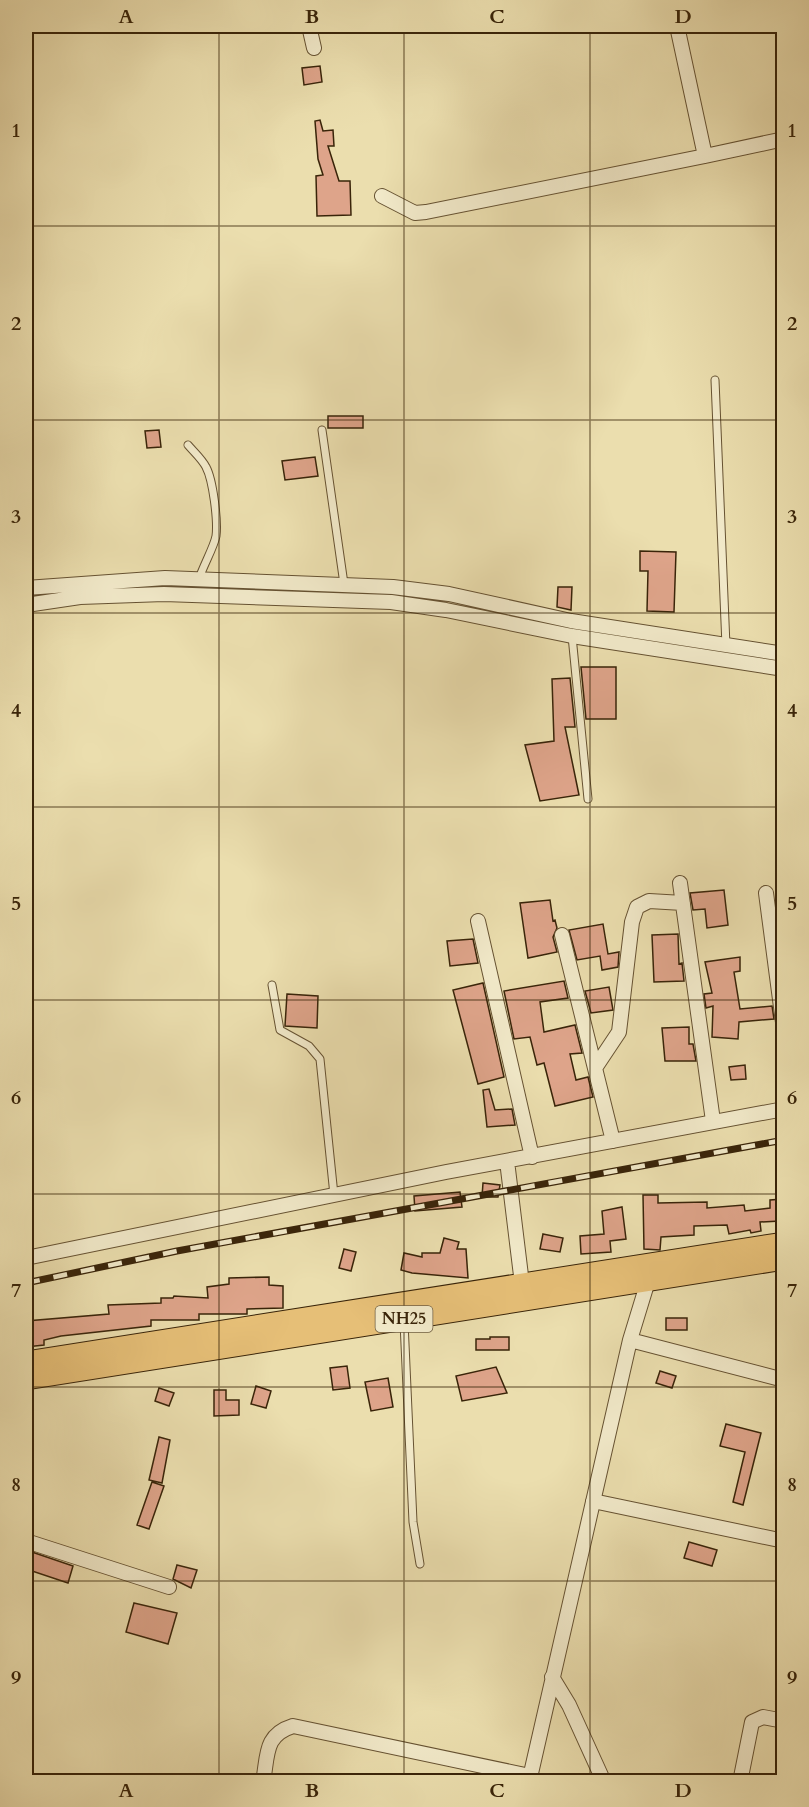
<svg xmlns="http://www.w3.org/2000/svg" width="809" height="1807" font-family="Cardo,serif">
<rect width="100%" height="100%" fill="#ebdeae"/>
<filter id="stains"><feTurbulence type="fractalNoise" baseFrequency=".00333" numOctaves="4"/><feColorMatrix values="0 0 0 0 .2 0 0 0 0 .09 0 0 0 0 .02 0 0 0 .5 -.17"/></filter>
<radialGradient id="worn" r=".72"><stop offset=".6" stop-color="#630" stop-opacity="0"/><stop offset="1" stop-color="#630" stop-opacity=".3"/></radialGradient>
<path fill="#dea48a" stroke="#392409" stroke-width="1.5" d="M320 66 322 82 304 85 302 68Z
M320 120 323 131 333 130 334 146H328L339 181H350L351 215 317 216 316 176 323 175 318 159 315 121Z
M328 416H363V428H328Z
M159 430 161 447 147 448 145 431Z
M315 457 318 476 285 480 282 461Z
M640 551 676 552 674 612 647 611 648 571H640Z
M558 587H572L571 610 557 607Z
M581 667H616V719H586Z
M570 678 575 727H565L579 795 540 801 525 745 554 741 552 679Z
M724 890 728 925 707 928 705 909 693 910 690 893Z
M550 900 553 921 555 920 557 928 553 937 557 952 528 958 520 903Z
M603 924 608 954 619 952 618 967 602 970 600 956 577 960 569 930Z
M678 934 679 964 682 963 684 981 654 982 652 935Z
M473 939 478 963 450 966 447 941Z
M740 957V971L734 972 740 1009 772 1006 774 1019 739 1022 738 1039 712 1037 713 1006 706 1008 704 994 712 993 705 962Z
M564 981 568 998 540 1002 544 1032 575 1025 582 1053 570 1054 576 1080 588 1077 593 1097 555 1106 544 1063 537 1065 530 1037 514 1039 504 991Z
M483 983 504 1077 478 1084 453 990Z
M609 987 613 1010 591 1013 585 991Z
M287 994 318 996 317 1028 285 1026Z
M689 1027V1044H693L696 1061H665L662 1028Z
M745 1065 746 1079 731 1080 729 1067Z
M489 1089 495 1110 512 1109 515 1125 487 1127 483 1090Z
M483 1183 500 1185 498 1197H482Z
M460 1192 462 1207 415 1211 414 1196Z
M643 1195H658V1203L707 1202V1208L744 1205 745 1211 770 1208V1200L783 1199V1212H780V1221L760 1222 761 1231 751 1233 750 1230 729 1234 727 1225 694 1226V1235L661 1237 660 1250 644 1249Z
M622 1207 626 1239 610 1241 611 1252 581 1254 580 1236 604 1234 602 1211Z
M543 1234 563 1238 560 1252 540 1249Z
M444 1238 459 1242 457 1249H466L468 1278 412 1273 401 1270 404 1253 422 1257V1253H440Z
M344 1249 356 1252 351 1271 339 1268Z
M269 1277V1285L283 1286V1308L247 1309V1314H199V1320H151V1326L61 1336 44 1340V1345L26 1347V1321L109 1314 108 1305 161 1303V1298H173L174 1296 208 1298 207 1287 229 1284V1278Z
M666 1318H687V1330H666Z
M490 1337H509V1350H476V1339H490Z
M347 1366 350 1388 333 1390 330 1368Z
M496 1367 507 1393 462 1401 456 1376Z
M660 1371 676 1376 672 1388 656 1383Z
M388 1378 393 1407 371 1411 365 1382Z
M256 1386 271 1391 266 1408 251 1404Z
M159 1388 174 1393 169 1406 155 1401Z
M214 1390H226V1400H239V1415L214 1416Z
M726 1424 761 1433 743 1505 733 1502 745 1452 720 1446Z
M159 1437 170 1440 162 1483 149 1480Z
M152 1482 164 1486 149 1529 137 1525Z
M689 1542 717 1550 712 1566 684 1558Z
M26 1550 73 1566 68 1583 26 1569Z
M177 1565 197 1570 191 1588 173 1579Z
M134 1603 177 1613 168 1644 126 1632Z"/>
<g fill="none" stroke-linecap="round" stroke-linejoin="round">
<defs>
<path id="service" d="M715 380 726 646
M322 430 344 584
M188 445C194 452 202 459 206 467 213 480 218 521 216 536 214 547 203 566 199 579
M572 636 588 799
M272 985 280 1030 309 1046 320 1059 334 1195
M404 1322 413 1522 420 1564"/>
<path id="minor" d="M309 26 314 48
M677 26 705 156 784 139
M382 196 415 213 426 212 705 156
M26 588 165 578 393 587 449 594 571 621 784 654
M26 605 80 597 164 594 391 602 446 610 572 636 784 669
M680 883 713 1121
M766 893 784 1030
M478 921 532 1157
M562 935 613 1141
M595 1068 619 1032 632 922 637 907 649 901 683 903
M507 1161 523 1292
M26 1258 446 1172 784 1109
M630 1340 784 1380
M593 1501 784 1541
M26 1541 169 1587
M552 1677 569 1705 604 1782
M263 1782C268 1755 264 1735 293 1726L530 1776
M529 1782 630 1340 648 1281
M740 1782 752 1722 763 1717 784 1721"/>
<path id="primary" d="M26 1362 784 1243
M26 1379 784 1259"/>
</defs>
<use href="#service" stroke="#665232" stroke-width="9"/>
<use href="#minor" stroke="#665232" stroke-width="16"/>
<use href="#primary" stroke="#392409" stroke-width="23"/>
<use href="#service" stroke="#f2eaca" stroke-width="7"/>
<use href="#minor" stroke="#f2eaca" stroke-width="14"/>
<use href="#primary" stroke="#e6bf77" stroke-width="21"/>
<defs>
<path id="rail" d="M26 1283 177 1251 784 1140"/>
</defs>
<use href="#rail" stroke="#392409" stroke-width="7"/>
<use href="#rail" stroke="#f2eaca" stroke-width="4.5" stroke-dasharray="14" stroke-linecap="butt"/>
</g>
<path fill="none" stroke="#392409" stroke-width="1.5" stroke-opacity="0.55" d="M219 26V1782M404 26V1782M590 26V1782M26 226H784M26 420H784M26 613H784M26 807H784M26 1000H784M26 1194H784M26 1387H784M26 1581H784"/>
<g text-anchor="middle" dominant-baseline="central" stroke-width="4.5" stroke-linejoin="round" paint-order="stroke">
<rect fill="#f2eaca" stroke="#705f43" stroke-width="1.5" x="375.5" y="1306" width="57" height="26" rx="4.5"/>
<g font-size="16" font-weight="bold" fill="#392409">
<text x="404" y="1319">NH25</text>
</g>
</g>
<rect width="809" height="1807" fill="none" stroke="#ebdeae" stroke-width="66"/>
<rect x="33" y="33" width="743" height="1741" fill="none" stroke="#392409" stroke-width="2"/>
<g font-size="20" text-anchor="middle" font-weight="bold" fill="#392409">
<text x="126" y="23">A</text>
<text x="312" y="23">B</text>
<text x="497" y="23">C</text>
<text x="683" y="23">D</text>
<text x="16" y="137">1</text>
<text x="792" y="137">1</text>
<text x="16" y="330">2</text>
<text x="792" y="330">2</text>
<text x="16" y="523">3</text>
<text x="792" y="523">3</text>
<text x="16" y="717">4</text>
<text x="792" y="717">4</text>
<text x="16" y="910">5</text>
<text x="792" y="910">5</text>
<text x="16" y="1104">6</text>
<text x="792" y="1104">6</text>
<text x="16" y="1297">7</text>
<text x="792" y="1297">7</text>
<text x="16" y="1491">8</text>
<text x="792" y="1491">8</text>
<text x="16" y="1684">9</text>
<text x="792" y="1684">9</text>
<text x="126" y="1797">A</text>
<text x="312" y="1797">B</text>
<text x="497" y="1797">C</text>
<text x="683" y="1797">D</text>
</g>
<rect width="100%" height="100%" filter="url(#stains)"/>
<rect width="100%" height="100%" fill="url(#worn)"/>
</svg>
